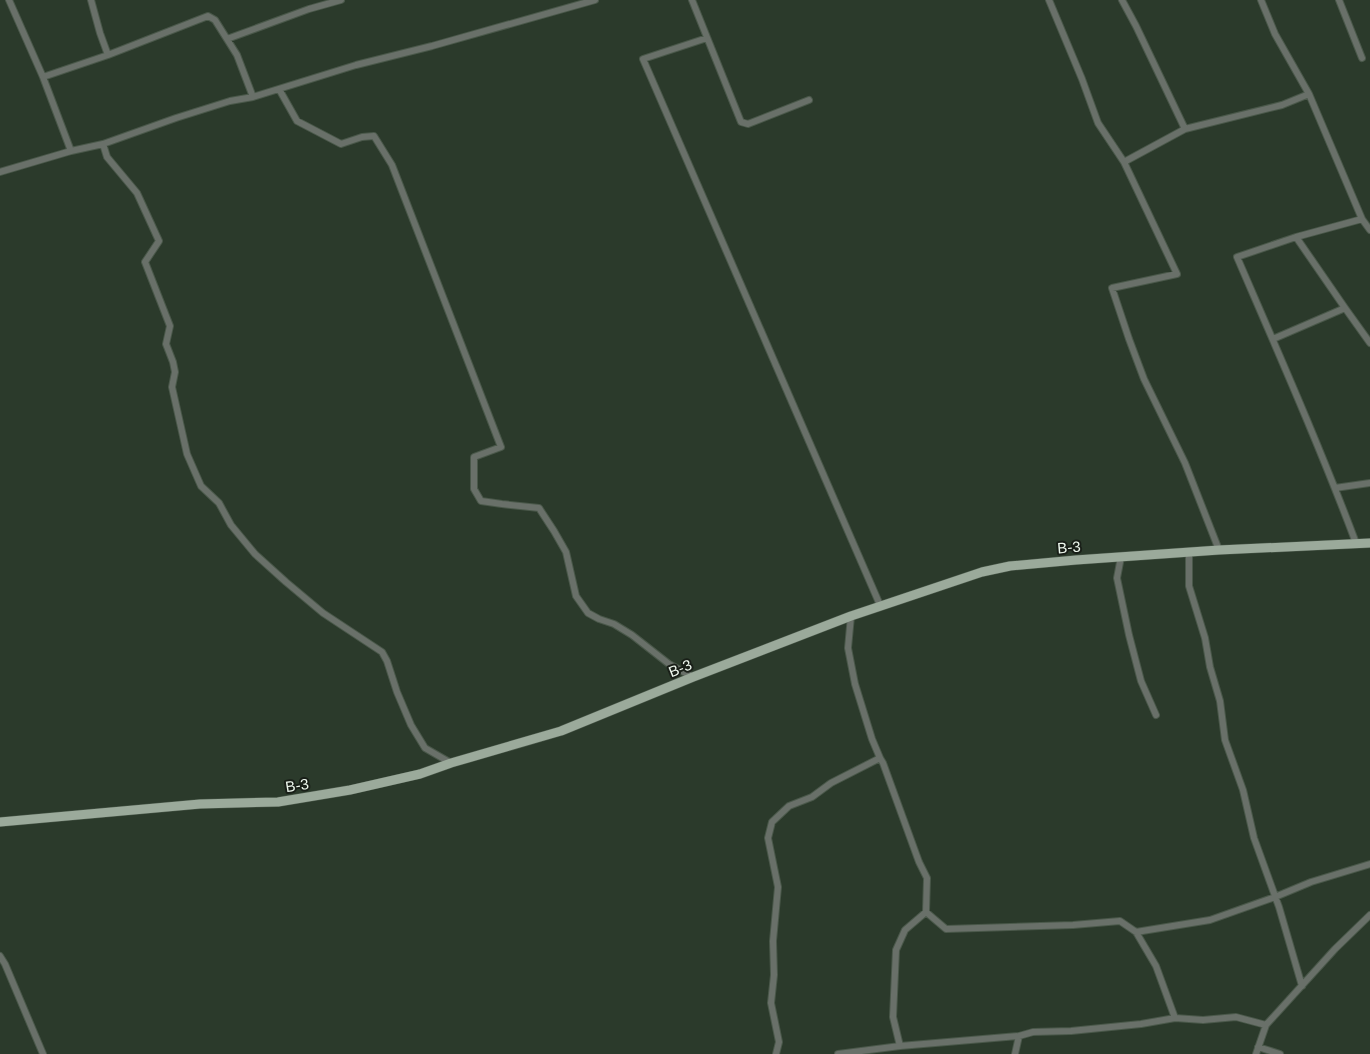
<svg xmlns="http://www.w3.org/2000/svg" width="1370" height="1054" font-family="Arial,sans-serif">
<rect width="100%" height="100%" fill="#2b3a2b"/>
<g fill="none" stroke-linecap="round" stroke-linejoin="round">
<defs>
<path id="minor" d="M9 0 43 77 71 151
M91 0 100 33 108 55
M692 0 741 122 748 124 809 100
M1049 0 1082 79 1098 123 1124 162
M1122 0 1136 26 1185 129
M1261 0 1275 34 1309 94 1362 219 1370 230
M1339 0 1362 58
M707 38 643 59 880 605
M227 39 309 9 341 0
M43 77 108 55 208 16 215 20 237 55 253 97
M279 89 297 121 341 144 362 137 374 136 392 165 501 447 474 457V489L481 501 502 504 539 508 554 531 566 552 576 596 588 613 599 619 614 624 632 635 669 664 693 677
M103 144 107 157 137 193 159 241 145 262 170 326 166 344 173 362 175 372 172 387 187 454 201 486 219 503 231 525 255 554 286 582 323 613 382 652 387 661 397 692 411 725 425 748 451 763
M0 172 71 151 103 144 176 118 230 101 253 97 356 65 432 46 595 0
M1296 237 1362 219
M1345 308 1370 343
M1273 339 1345 308 1296 237 1237 257C1278 352 1320 447 1356 543
M1335 488 1370 483
M1219 550 1185 463 1144 379 1129 339 1112 288 1177 274 1124 162 1185 129 1282 105 1309 94
M1189 552V586L1205 638 1210 667 1220 701 1225 740 1243 790 1254 838 1279 907 1302 986
M1121 557 1117 578 1129 635 1141 681 1156 715
M880 758 883 763 919 862 927 878 926 912 946 929 1073 925 1120 921 1136 932 1156 966 1175 1018
M1136 932 1210 920 1275 897 1311 882 1370 864
M0 956 5 964 43 1054
M900 1046 893 1017 896 950 905 930 926 912
M1258 1047 1280 1054
M776 1054 779 1042 771 1003 774 975 773 941 778 887 768 838 772 822 789 806 812 797 831 783 880 758 872 739 855 684 848 648 851 616
M838 1054 900 1046 1019 1036 1033 1032 1071 1031 1141 1024 1175 1018 1203 1020 1236 1017 1266 1025
M1015 1054 1019 1036
M1256 1054 1266 1025 1335 949 1370 915"/>
<path id="major" d="M0 822 200 804 278 802 350 790 420 774 451 763 561 731 693 677 851 616 982 572 1010 566 1076 560 1219 550 1370 543"/>
</defs>
<use href="#minor" stroke="#4a584a" stroke-width="8"/>
<use href="#major" stroke="#4a584a" stroke-width="10"/>
<use href="#minor" stroke="#697069" stroke-width="6"/>
<use href="#major" stroke="#9baa9b" stroke-width="9"/>
</g>
<g text-anchor="middle" dominant-baseline="central" stroke-width="4" stroke-linejoin="round" paint-order="stroke">
<g font-size="15" fill="#edf7ed" stroke="#191f18">
<text transform="translate(1069 547) rotate(-5)">B-3</text>
<text transform="translate(680 668) rotate(-22)">B-3</text>
<text transform="translate(297 785) rotate(-9)">B-3</text>
</g>
</g>
</svg>
